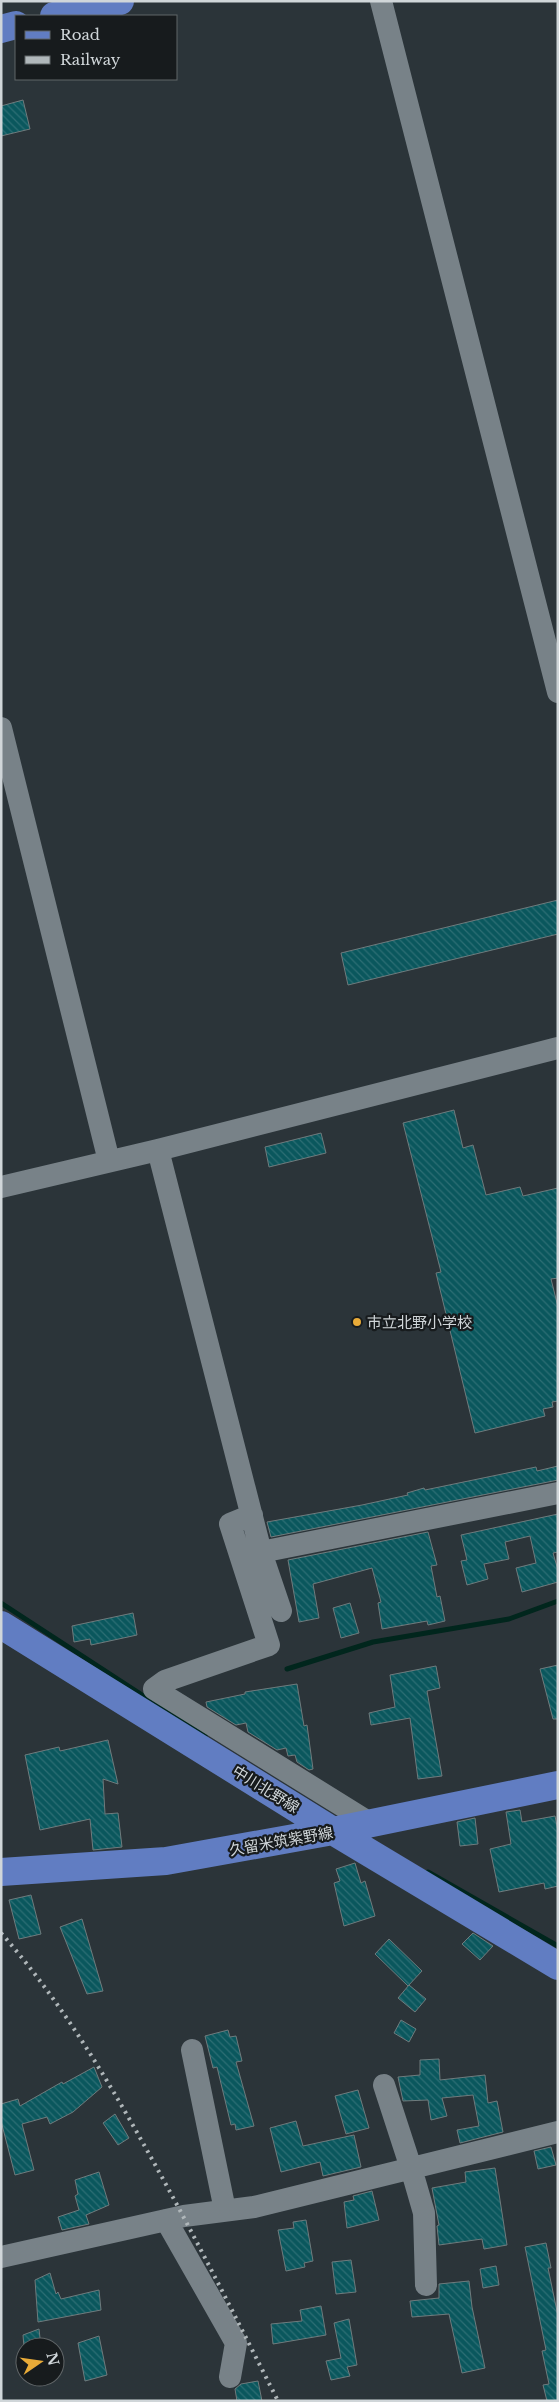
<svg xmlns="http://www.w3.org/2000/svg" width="559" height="2402" font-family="'Libre Baskerville','Noto Sans JP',serif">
<defs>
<pattern id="building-back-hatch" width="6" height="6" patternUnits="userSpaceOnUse" patternTransform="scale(1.25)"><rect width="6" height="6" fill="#0a575d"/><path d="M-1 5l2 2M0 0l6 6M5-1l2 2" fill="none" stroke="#2d6e74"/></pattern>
</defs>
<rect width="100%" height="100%" fill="#2b3439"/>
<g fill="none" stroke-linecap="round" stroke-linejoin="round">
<path stroke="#01261d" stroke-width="5" d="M1 1603 205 1736
M287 1669 373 1642 509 1619 558 1601
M428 1872 558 1946"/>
</g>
<path fill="url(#building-back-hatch)" stroke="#6f7b7d" d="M23 100 30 129 1 136V106Z
M558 900V934L348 985 341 953Z
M454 1110 463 1148 473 1145 486 1195 520 1187 523 1196 558 1188V1278L551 1279 558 1307V1401L552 1402 553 1407 543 1409 545 1416 475 1433 436 1273 441 1272 403 1123Z
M321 1133 326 1153 269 1167 265 1147Z
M558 1466V1480L271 1537 267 1522 362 1505 408 1495 407 1493 424 1488 425 1490 536 1467 537 1471Z
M558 1514V1552L553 1553 558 1570V1582L522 1592 516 1568 536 1563 530 1536 505 1542 509 1559 484 1564 488 1579 467 1585 461 1561 467 1560 461 1535Z
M428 1532 437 1565 431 1566 437 1597 440 1596 445 1621 428 1625 427 1621 382 1629 378 1603 381 1602 372 1568 313 1584 319 1618 299 1622 288 1560Z
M350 1603 359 1633 341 1638 333 1608Z
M133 1613 137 1635 91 1645 90 1639 74 1642 72 1626Z
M558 1665V1719H553L540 1669Z
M436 1666 440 1688 427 1691 442 1776 418 1779 410 1718 371 1725 369 1713 395 1707 390 1675Z
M297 1684 304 1726 307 1725 313 1769 309 1770 297 1762 295 1755 288 1756 286 1748 277 1750 248 1732 246 1723 236 1725 207 1707 206 1702 245 1694V1692Z
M108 1740 118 1784 103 1779 105 1814 118 1813 122 1847 93 1850 90 1819 40 1830 25 1755 59 1747 60 1751Z
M520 1810 522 1822 555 1816 558 1831V1886L545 1889 544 1883 499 1892 490 1849 511 1844 506 1812Z
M475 1818 478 1844 460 1846 457 1822Z
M355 1863 361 1883 365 1881 375 1916 344 1926 334 1883 340 1881 336 1869Z
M31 1895 41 1934 19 1939 9 1900Z
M82 1919 103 1991 87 1994 60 1927Z
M473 1933 493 1946 480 1960 462 1944Z
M389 1939 422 1971 408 1986 375 1954Z
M409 1985 426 1999 415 2012 398 1998Z
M401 2020 416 2029 409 2042 394 2033Z
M228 2030 230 2037 236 2036 242 2061 236 2062 254 2126 236 2130 235 2124 231 2125 217 2067 213 2068 205 2036Z
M439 2059 440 2080 485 2075 488 2103 497 2101 503 2132 460 2143 457 2130 479 2126 473 2095 442 2098 447 2116 431 2120 428 2100 403 2101 398 2077 420 2075V2060Z
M94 2067 102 2087 73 2112 50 2124 47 2117 22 2124 34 2170 15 2175 1 2121V2104L18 2099 20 2106 62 2082 63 2084Z
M358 2090 369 2128 346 2134 335 2096Z
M115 2114 129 2138 118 2145 103 2123Z
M296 2121 303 2146 354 2135 361 2167 323 2176 320 2162 281 2172 270 2128Z
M551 2147 556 2165 538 2169 534 2151Z
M495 2168 507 2245 484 2249 482 2239 439 2245 437 2226 439 2225 432 2188 466 2182 465 2172Z
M99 2172 109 2205 86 2215 89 2224 62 2230 58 2217 79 2210 75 2196 78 2194 75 2180Z
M372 2191 379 2220 347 2228 344 2202 354 2200 353 2196Z
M306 2220 313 2261 304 2263 305 2267 286 2271 278 2230 294 2228 293 2222Z
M546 2243 551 2268H548L558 2316V2401H547L543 2385 549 2384 542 2351 546 2350 525 2247Z
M351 2260 356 2292 336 2294 332 2262Z
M496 2266 499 2285 483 2288 480 2269Z
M50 2273 56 2294 58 2292 61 2299 99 2290 101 2310 38 2322 35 2280Z
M469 2281 472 2307 485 2368 462 2373 449 2314 412 2317 410 2301 439 2298V2284Z
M321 2306 326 2335 273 2344 271 2324 302 2321 300 2310Z
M349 2319 357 2365 347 2367 350 2376 331 2380 326 2361 341 2358 334 2323Z
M39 2329 41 2347H24L23 2335Z
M99 2336 107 2375 85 2381 78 2343Z
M258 2381 262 2401H237L235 2389 241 2384Z"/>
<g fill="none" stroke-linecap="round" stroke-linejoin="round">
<path stroke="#788288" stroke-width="22" d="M381 1 558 692
M1 728 109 1161
M158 1150 261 1552 281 1611
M1 1187 158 1150 558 1048
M252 1515 230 1524 269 1645 165 1681 154 1689 370 1823
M261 1552 558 1493
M192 2050 225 2210
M384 2085 411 2168 424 2213 426 2285
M166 2220 236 2343 230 2377
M1 2257 184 2216 254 2207 558 2132"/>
<path stroke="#617dc2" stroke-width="28" d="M54 16 120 1
M1 29 16 25
M1 1625 333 1831 558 1966
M1 1872 166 1861 333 1831 558 1785"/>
<path stroke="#b0b7ba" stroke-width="4" stroke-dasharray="2.5 5" stroke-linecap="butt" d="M1 1933C60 2000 105 2075 148 2152 194 2234 236 2318 278 2401"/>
</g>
<circle fill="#e9ab38" stroke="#171b1d" stroke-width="2" cx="357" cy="1322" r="5"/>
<g text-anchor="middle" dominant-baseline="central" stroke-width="4.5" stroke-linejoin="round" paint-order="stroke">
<g font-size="15" fill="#d0d6d9" stroke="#171b1d" text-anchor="start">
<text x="367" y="1322">市立北野小学校</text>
</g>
<g font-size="15" fill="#d0d6d9" stroke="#171b1d">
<text transform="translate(266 1789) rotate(32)">中川北野線</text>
<text transform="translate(281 1841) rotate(-10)">久留米筑紫野線</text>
</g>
</g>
<rect width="559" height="2402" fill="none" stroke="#d0d6d9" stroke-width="5"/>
<rect x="15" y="15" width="162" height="65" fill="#171b1d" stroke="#616668"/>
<rect x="25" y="31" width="25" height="8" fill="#617dc2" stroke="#616668"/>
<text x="60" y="40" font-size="15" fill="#d0d6d9">Road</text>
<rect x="25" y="56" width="25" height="8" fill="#b0b7ba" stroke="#616668"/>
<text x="60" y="65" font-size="15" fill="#d0d6d9">Railway</text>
<g transform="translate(40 2362) rotate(77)"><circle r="24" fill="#171b1d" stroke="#616668"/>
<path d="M0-4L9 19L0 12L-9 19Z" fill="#e9ab38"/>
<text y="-8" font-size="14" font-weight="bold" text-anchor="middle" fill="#d0d6d9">N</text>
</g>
</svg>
